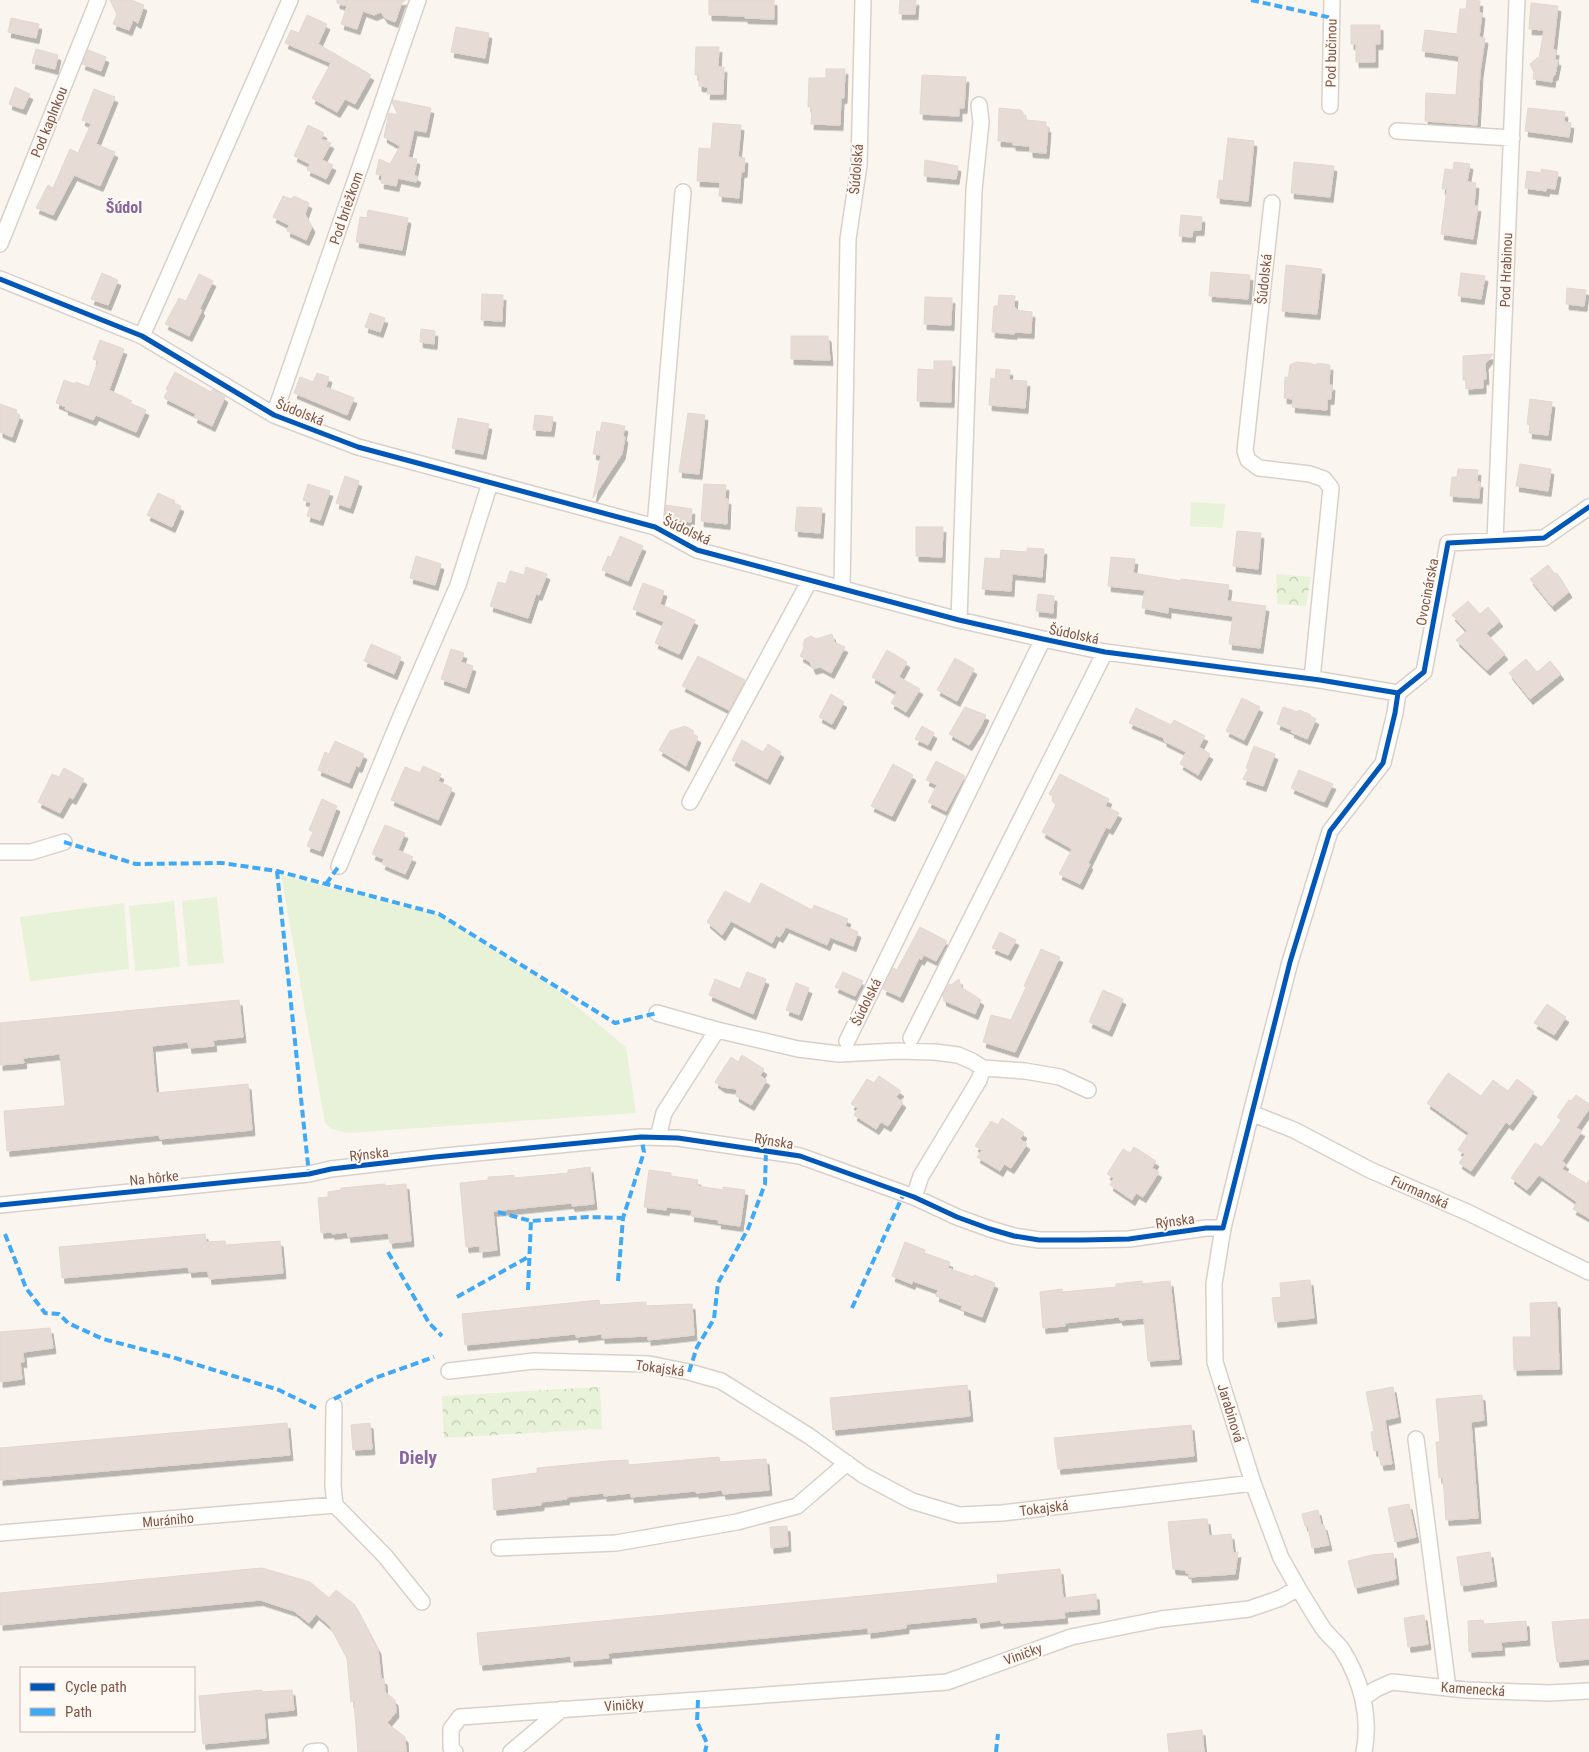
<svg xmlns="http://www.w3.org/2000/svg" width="1589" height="1752" font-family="'Roboto Condensed',sans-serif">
<defs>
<pattern id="forest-crowns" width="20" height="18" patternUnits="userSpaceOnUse" patternTransform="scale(1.25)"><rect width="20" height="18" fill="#e8f2d8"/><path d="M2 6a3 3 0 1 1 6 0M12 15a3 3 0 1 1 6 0" fill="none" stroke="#c1c7b1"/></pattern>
<filter id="shadow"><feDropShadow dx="3" dy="5.5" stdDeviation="0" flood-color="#0004"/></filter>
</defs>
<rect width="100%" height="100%" fill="#faf5ef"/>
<path fill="#e8f2d8" d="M1191 502 1225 504 1223 528 1190 526Z
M281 875 439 915 552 986 626 1047 636 1113 347 1133 332 1129 325 1123Z
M217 897 224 963 188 966 182 901Z
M174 901 180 967 135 971 129 906Z
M124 903 129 969 30 981 20 917Z"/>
<path fill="url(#forest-crowns)" d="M1276 574 1311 577 1306 606 1277 604Z
M600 1387 602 1429 444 1438 442 1396Z"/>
<path fill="#e7dcd5" stroke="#e4d7d0" filter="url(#shadow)" d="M110 0H131L144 5 138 23 133 20 129 30 113 24 117 14Z
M337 0H406L402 2 395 22 385 18 381 12 374 15 363 11 357 29 341 24 347 6 337 3Z
M709 0H774V19L745 18V16L709 15Z
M900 0H916L915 14H899Z
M1467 0 1480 1 1479 12 1482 13 1479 37 1485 38 1480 72 1477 125 1425 121 1426 93 1456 95 1459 56 1422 51 1425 30 1457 34 1460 9H1466Z
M1531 3 1558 6 1553 50H1556L1555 60H1558L1555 75H1553L1552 82 1533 79 1534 72 1530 64 1537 58H1539L1544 30 1529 29Z
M307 15 327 24 318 44 371 75 355 104 345 99 337 112 312 98 331 63 285 43 291 30 299 33Z
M11 18 39 24 36 38 8 32Z
M1351 25H1380V44H1375V62H1356V44H1351Z
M456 27 489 33 485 58 451 52Z
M696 47H719L718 67H724L723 94H707L708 87 699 86V75H695Z
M36 49 58 55 55 69 32 63Z
M88 50 106 57 101 71 82 64Z
M826 69H845L844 98H841L840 125 811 124 812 107H808L809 78H826Z
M922 75 966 77 964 108H959V116L920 114Z
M15 87 30 94 23 109 9 104Z
M94 89 115 97 96 144 115 152 100 186 74 175 53 215 36 208 48 185 53 188 70 149 78 153 91 124 82 120Z
M393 100 431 108 426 132 414 130 408 157 417 159 414 175 418 177 416 182 398 178 396 186 381 183 382 175 376 174 379 159 390 164 400 146 384 137 389 113 398 115 392 102Z
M999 108 1021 110V111L1023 112V115H1026V120L1046 122V127H1048L1046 153 1030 152V146L1013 145V142L998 141Z
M1528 108 1565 112 1564 122 1571 123 1569 137 1525 131Z
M713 123 741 125 738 157 745 158 744 172H741L739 198 719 196 720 182 697 181 699 148 711 149Z
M308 125 324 133 321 139 331 143 322 160 333 165 326 179 307 170 310 164 294 156Z
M1228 138 1254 141 1248 201 1217 198 1219 180 1223 181Z
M925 160 958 166 956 179 924 176Z
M1294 162 1334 166 1330 197 1291 193Z
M1454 162 1470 164 1467 182 1476 183 1474 206H1478L1473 239 1441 234 1447 189H1442L1445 169 1453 170Z
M1541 169 1558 172 1555 189 1547 188 1546 191 1525 188 1527 171 1541 173Z
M283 196 291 199 294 196 309 203 305 214 312 227 306 240 287 231 289 225 273 217Z
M368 210 408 218 402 250 356 242 360 217 367 218Z
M1181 215 1202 217 1201 230H1193L1192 237 1179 236Z
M1286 265 1322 269 1317 314 1282 311Z
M1211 272 1250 275 1248 299 1209 296Z
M102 273 118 280 108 305 91 299Z
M1461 273 1485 276 1481 299 1458 296Z
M199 274 213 281 200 308 202 310 189 336 165 324 179 298 186 301Z
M1567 288 1586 290 1584 306 1566 304Z
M482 294 503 295 502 321 481 320Z
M999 295 1015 296 1014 307 1016 308V310L1032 312 1031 333 1014 332V334L992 332 994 306H998Z
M925 297 952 298 951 325 924 324Z
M370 313 385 318 380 332 365 327Z
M421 329 435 331 434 344 420 342Z
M791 336H828L830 360 791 359Z
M100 340 124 349 109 390 132 401 130 403 146 410 136 432 96 415 93 420 65 409 66 407 56 403 64 380 75 384 76 382 89 387 98 361 93 359Z
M1493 354 1485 364 1486 379H1483V388L1466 389V380H1463V356Z
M934 361H952L951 402 917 401 918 369 934 370Z
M1296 362 1308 363 1315 365 1318 363 1330 365 1329 385H1332L1331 399H1327V410L1292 407 1293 399 1284 398 1285 377 1288 378 1290 365Z
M996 369 1010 370 1009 380 1027 381 1025 408 989 405 991 378 995 379Z
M175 372 211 392 213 389 225 397 212 426 194 417 196 414 164 398 168 390 166 389Z
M317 373 329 377 326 387 354 398 347 415 294 393 300 377 313 382Z
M1530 399 1552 402 1548 435 1529 433 1530 425 1527 424Z
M0 404 17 410 16 413 20 415 12 437 0 432Z
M688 413 705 415 699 474 679 472Z
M535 415 553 417 551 431 533 430Z
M458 418 489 424 483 454 452 448Z
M602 422 625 426 623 436 625 437 622 454 593 498 601 455 593 454 597 431 600 432Z
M1520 464 1551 469 1548 491 1516 486Z
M1458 469 1478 470 1477 482H1480L1479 498 1450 496 1452 477H1457Z
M345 476 359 481 350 508 336 503Z
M308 484 330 491 320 520 307 516 311 503 303 500Z
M704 484 726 485 725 499H728L727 524 701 521Z
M158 493 175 501 174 503 181 506 172 527 147 515Z
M666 505 692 509 691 522 665 518Z
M797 507 822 508 820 533 795 531Z
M916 527H943L942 557 916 556Z
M1237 531 1261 533 1258 569 1233 566Z
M620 536 643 546 628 581 602 570 608 556 611 557Z
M1027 548 1044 549 1042 577 1012 574 1011 591 982 589 985 558 1000 559 1001 550 1027 552Z
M416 556 441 564 435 585 410 578Z
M1111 557 1135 559 1133 573 1181 581V579L1229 585 1227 601 1266 606 1260 648 1229 644 1233 616 1168 607V613L1142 608 1145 590 1108 586Z
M1548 565 1555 574 1557 573 1569 592 1552 606 1530 579Z
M526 567 547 574 539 595 536 594 528 618 490 606 498 582 506 584 510 571 524 575Z
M643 583 664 591 660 604 695 620 679 654 655 643 664 622 633 609Z
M1038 594 1054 596 1053 613 1036 611Z
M1468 601 1480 614 1488 607 1500 621 1486 633 1505 654 1487 670 1456 640 1467 631 1452 615Z
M832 634 834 642 845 647 831 673 820 667 813 669 810 662 800 656 804 648 803 644 805 639 811 636 816 639Z
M371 644 401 657 394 674 364 661Z
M451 649 464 653 461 662 473 666 466 688 441 679Z
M887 650 907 662 899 677 920 689 906 712 891 703 897 692 872 677Z
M698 656 745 680 729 710 682 686Z
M955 658 974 669 957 701 937 690Z
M1526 659 1537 672 1550 661 1561 674 1530 699 1509 673Z
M831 694 844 702 832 724 819 717Z
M1242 698 1260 707 1244 740 1226 731Z
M965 707 986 715 980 728 969 745 949 734Z
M1283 707 1298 712 1299 710 1311 715 1310 716 1316 719 1307 739 1291 732 1292 730 1277 724Z
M1136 708 1171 725 1174 720 1205 736 1199 747 1210 754 1198 775 1180 764 1186 752 1164 741V738L1129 723Z
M685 726 694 731 692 734 698 737 686 766 659 750 670 731Z
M922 726 934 733 928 745 915 739Z
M742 740 763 752 768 744 781 752 767 779 732 760Z
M335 741 364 754 359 767 356 766 349 783 318 770 325 752 329 754Z
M1254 746 1275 754 1263 786 1243 779 1248 769 1246 768Z
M936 761 965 776 946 811 928 802 937 785 926 780Z
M893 764 913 775 892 816 871 806Z
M423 766 441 774 438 781 452 788 438 820 391 800 405 767 420 773Z
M64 768 84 779 73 799 69 797 60 813 38 802 52 774 59 777Z
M1299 770 1333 784 1324 802 1291 788Z
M1060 774 1109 799 1105 806 1119 813 1110 829 1106 827 1088 863 1090 864 1080 884 1059 874 1072 849 1042 832 1056 805 1052 801 1054 797 1049 794Z
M322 799 337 806 320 851 307 846 313 832 309 830Z
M385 825 405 833 398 850 413 857 405 874 382 864 384 859 372 854Z
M761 883 812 910 814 905 848 919 845 926 858 932 853 946 830 937 827 945 786 927 780 937 776 935 772 943 731 921 722 935 707 922 725 891 750 904Z
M920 927 947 941 936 961 924 955 921 960 919 958 900 997 883 989 893 968 897 970Z
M1000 932 1016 940 1008 955 992 948Z
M1041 949 1060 957 1015 1052 983 1042 991 1015 1011 1020 1026 987 1024 986Z
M747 972 766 979 753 1014 709 995 715 979 740 989Z
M843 972 863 981 855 996 835 987Z
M959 979 961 987 981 1000 975 1014 943 1000 944 998 942 996 949 984 951 985Z
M796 983 809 988 799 1015 786 1010Z
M1103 990 1123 999 1109 1031 1089 1022Z
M239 1000 243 1037 213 1040 214 1046 189 1048 188 1042 152 1046 156 1093 248 1084 252 1130 160 1139 159 1135 7 1151 4 1111 64 1106 65 1104 60 1054 23 1058 24 1063 0 1065V1023Z
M1547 1004 1566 1017 1554 1035 1534 1023Z
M742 1055 764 1069 760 1076 767 1080 751 1105 736 1096 737 1089 722 1087 715 1082 731 1057 738 1062Z
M1448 1073 1481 1096 1493 1080 1508 1091 1517 1079 1534 1092 1510 1125 1506 1122 1471 1171 1459 1163 1465 1154 1458 1150 1469 1133 1427 1103Z
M879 1076 901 1091 896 1097 903 1102 888 1126 881 1122 876 1129 854 1115 858 1108 851 1104 867 1079 874 1083Z
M1576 1095 1589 1104V1109L1576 1128 1582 1131 1562 1161 1566 1164 1562 1169 1587 1184 1589 1180V1218L1573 1209 1577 1202 1539 1175 1527 1190 1511 1178 1535 1143 1542 1147 1561 1120 1557 1117 1569 1100 1571 1101Z
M1002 1118 1024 1133 1020 1139 1027 1144 1011 1168 1004 1164 1000 1171 977 1157 982 1150 975 1146 991 1121 998 1125Z
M1134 1147 1156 1161 1152 1168 1159 1172 1143 1197 1136 1193 1132 1200 1110 1185 1114 1178 1107 1174 1123 1149 1130 1153Z
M590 1167 594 1204 572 1206 571 1203 493 1211 497 1250 480 1252V1246L466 1247 460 1183 488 1180V1177L505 1176 514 1175V1178L568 1173V1170Z
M649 1170 671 1173V1176L698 1180 697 1186 723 1190V1187L745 1190 740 1226 718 1223 719 1220 691 1216 692 1210 667 1207 666 1210 644 1207Z
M385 1184 386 1186 406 1184 411 1241 390 1243 388 1233 348 1237 347 1232 332 1234 331 1232 321 1233 318 1198 328 1197V1192L341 1190V1188Z
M205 1234 206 1242 225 1241 226 1245 280 1241 283 1273 209 1279 208 1271 189 1272 188 1267 62 1278 59 1247Z
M905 1242 925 1250 924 1253 950 1262 948 1268 973 1277 974 1275 995 1283 982 1317 961 1309 962 1306 936 1296 938 1290 913 1281 912 1284 892 1276Z
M1310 1280 1314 1318 1275 1322 1272 1298 1281 1297 1280 1283Z
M1142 1281V1284L1170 1281 1179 1359 1148 1361 1144 1318 1120 1320 1119 1317 1065 1323V1326L1043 1328 1040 1292 1062 1289V1292L1116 1287V1284Z
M599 1300 600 1305 646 1302V1306L692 1304 694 1335 648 1340V1336L602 1338V1334L576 1337 575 1334 465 1345 462 1314Z
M1557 1302 1559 1369 1514 1370 1513 1337H1531L1530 1303Z
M50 1328 53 1348 23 1352 24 1362H20L22 1379 0 1382V1332Z
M967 1385 970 1416 833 1430 830 1398Z
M1393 1387 1398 1417 1385 1420 1392 1464 1381 1465 1378 1450 1374 1451 1371 1432 1374 1431 1366 1392Z
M1482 1395 1484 1420 1471 1422 1478 1518 1446 1520 1443 1478H1439L1436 1442H1440L1436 1399Z
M287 1423 290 1455 0 1480V1448Z
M370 1423 372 1449 353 1450 351 1425Z
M1191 1425 1194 1456 1058 1469 1054 1438Z
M719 1457 720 1462 766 1459 769 1490 723 1494 722 1490 696 1493V1491L631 1497V1493L604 1496V1493L566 1497 567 1499 541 1502V1505L494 1510 492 1479 537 1473V1468L608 1461 628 1460V1465Z
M1409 1504 1416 1537 1395 1542 1388 1508Z
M1318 1510 1321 1525H1324L1329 1545 1312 1548 1308 1526H1305L1302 1514Z
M1203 1519H1207L1209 1536 1231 1534 1233 1553 1238 1552 1235 1574 1189 1577V1573H1186L1185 1570 1173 1569 1168 1522Z
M787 1526 788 1546 771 1548 770 1527Z
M1490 1552 1494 1581 1461 1586 1457 1557Z
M1393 1553 1396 1579 1355 1588 1348 1561 1372 1555Z
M262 1568 310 1582 329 1598 336 1590 355 1605 378 1649 381 1679H384L385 1692 395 1700 396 1712 387 1723 405 1737 406 1752H358L354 1701 351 1702 347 1658 330 1626 316 1614 309 1623 294 1611 260 1600 0 1625V1593Z
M1060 1569 1063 1598 1096 1594 1097 1609 1064 1612 1065 1618 1001 1623V1620L978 1623 977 1617 906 1624V1628L868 1633V1628L608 1653 609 1658 571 1661V1656L480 1665 477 1633 998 1583 997 1575Z
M1424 1615 1428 1644 1408 1647 1404 1618Z
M1589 1619V1659L1557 1662 1552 1622Z
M1483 1620 1484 1624 1526 1621 1527 1640 1501 1642 1502 1650 1469 1652 1468 1621Z
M262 1690V1692L292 1690 294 1710 264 1713 266 1738 203 1744 199 1696Z
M1202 1730 1204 1752H1169L1167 1734Z"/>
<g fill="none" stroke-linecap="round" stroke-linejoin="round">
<defs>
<path id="minor" d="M1330 106 1332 0
M1397 131 1512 138
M1272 203 1245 451 1248 460 1259 468 1310 474 1324 479 1331 488 1312 679
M0 244 98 0
M0 279 142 336 274 415 358 447 655 527 697 550 959 620 1043 639 1105 652 1320 680 1398 693
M142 336 290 0
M274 415 418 0
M655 527 683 192
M1495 540 1517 0
M842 588 848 239 859 165 863 0
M959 620 974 190 981 122 979 105
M1398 693 1424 672 1448 543 1544 538 1589 507
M690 802 810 580
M0 852H31L64 842
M339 866 398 723 458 585 490 483
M657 1013 717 1030 798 1049 839 1054 898 1051 935 1052 958 1055 972 1061 983 1068 1025 1071 1060 1077 1088 1090
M911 1038 1105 652
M847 1041 1043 639
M1251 1113 1294 1130 1370 1170 1469 1213 1589 1272
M658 1137 664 1113 717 1030
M914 1197 921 1176 979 1080 983 1068
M0 1205 309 1174 331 1169 435 1157 641 1137 678 1138 800 1156 914 1197 957 1217 990 1229 1014 1236 1039 1240H1083L1129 1239 1206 1228H1223
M449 1371 534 1361 649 1364 689 1372 721 1381 809 1436 863 1475 912 1501 959 1515 1002 1513 1253 1483
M1416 1439 1448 1688
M335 1505 385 1556 422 1602
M0 1533 335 1505 333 1486 334 1406
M499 1548 616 1543 737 1522 797 1506 847 1463
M1298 1588 1281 1558 1253 1483 1215 1362 1214 1284 1223 1228 1251 1113 1290 962 1330 831 1383 763 1395 713 1398 693
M1363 1698 1376 1689 1392 1682 1466 1690 1549 1693 1589 1691
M311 1752 320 1751
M455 1752 451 1748V1729L460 1717 947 1682 1071 1637 1161 1619 1249 1609 1281 1598 1298 1588C1307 1602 1315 1617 1325 1631 1330 1637 1336 1642 1341 1648 1361 1679 1371 1716 1364 1752
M511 1752 562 1709"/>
</defs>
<use href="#minor" stroke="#d9d0cb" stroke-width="18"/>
<use href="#minor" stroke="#fefefd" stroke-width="15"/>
<path stroke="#3fa9f5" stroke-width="4" stroke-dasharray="8 4" stroke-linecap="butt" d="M1251 0 1332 18
M64 842 136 864 222 863 277 871 439 914 615 1023 657 1013
M277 871 309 1174 314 1173
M326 884 339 866
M498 1212 531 1221 588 1217 623 1218
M5 1234 26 1288 45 1313 59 1314 68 1323 103 1339 172 1357 279 1390 316 1408
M388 1252 429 1323 442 1336
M618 1281 623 1218 644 1152 641 1137
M528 1290 531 1221
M457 1297 530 1256
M852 1308 904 1193
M689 1372 697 1347 714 1319 718 1283 748 1229 765 1184 766 1150
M334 1399 375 1378 434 1357
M698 1700 697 1722 707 1743 705 1752
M996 1752 998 1734"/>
<defs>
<path id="cycleway" d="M0 279 142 336 274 415 358 447 655 527 697 550 959 620 1043 639 1105 652 1320 680 1398 693
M1398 693 1424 672 1448 543 1544 538 1589 507
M0 1205 309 1174 331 1169 435 1157 641 1137 678 1138 800 1156 914 1197 957 1217 990 1229 1014 1236 1039 1240H1083L1129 1239 1206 1228H1223L1290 962 1330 831 1383 763 1395 713 1398 693"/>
</defs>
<use href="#cycleway" stroke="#fff9f3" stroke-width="8"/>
<use href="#cycleway" stroke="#0057b8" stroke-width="5"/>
</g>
<g text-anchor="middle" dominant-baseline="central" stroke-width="4" stroke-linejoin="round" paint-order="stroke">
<g font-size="14" fill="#7e5749" stroke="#fff9f3">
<text transform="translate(1331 53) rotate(-89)">Pod bučinou</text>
<text transform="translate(49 122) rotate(-68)">Pod kaplnkou</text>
<text transform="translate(856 169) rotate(-85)">Šúdolská</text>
<text transform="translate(346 208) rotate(-71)">Pod briežkom</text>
<text transform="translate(1506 270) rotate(-88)">Pod Hrabinou</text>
<text transform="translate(1264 279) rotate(-84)">Šúdolská</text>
<text transform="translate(300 412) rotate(22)">Šúdolská</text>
<text transform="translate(687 530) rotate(25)">Šúdolská</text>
<text transform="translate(1427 592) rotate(-79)">Ovocinárska</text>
<text transform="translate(1074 634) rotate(12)">Šúdolská</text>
<text transform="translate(866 1002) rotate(-64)">Šúdolská</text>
<text transform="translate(774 1141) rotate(9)">Rýnska</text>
<text transform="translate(369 1154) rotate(-6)">Rýnska</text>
<text transform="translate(154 1178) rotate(-6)">Na hôrke</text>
<text transform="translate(1420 1192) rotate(24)">Furmanská</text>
<text transform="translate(1175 1221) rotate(-8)">Rýnska</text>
<text transform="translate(660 1368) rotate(8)">Tokajská</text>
<text transform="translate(1231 1413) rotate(73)">Jarabinová</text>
<text transform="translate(1044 1508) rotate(-7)">Tokajská</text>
<text transform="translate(168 1520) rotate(-5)">Murániho</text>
<text transform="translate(1023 1654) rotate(-20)">Viničky</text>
<text transform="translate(1473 1689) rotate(4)">Kamenecká</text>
<text transform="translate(624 1705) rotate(-4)">Viničky</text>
</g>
<g font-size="16" font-weight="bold" fill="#8766a0" stroke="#fff9f3">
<text x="124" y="207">Šúdol</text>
</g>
<g font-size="19" font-weight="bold" fill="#8766a0" stroke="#fff9f3">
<text x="418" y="1457">Diely</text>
</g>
</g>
<rect x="20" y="1667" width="175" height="65" fill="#fff9f3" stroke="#cbb8af"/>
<rect x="30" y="1683" width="25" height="8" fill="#0057b8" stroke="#cbb8af"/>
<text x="65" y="1692" font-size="15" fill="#7e5749">Cycle path</text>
<rect x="30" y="1708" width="25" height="8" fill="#3fa9f5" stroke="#cbb8af"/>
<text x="65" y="1717" font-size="15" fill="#7e5749">Path</text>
</svg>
